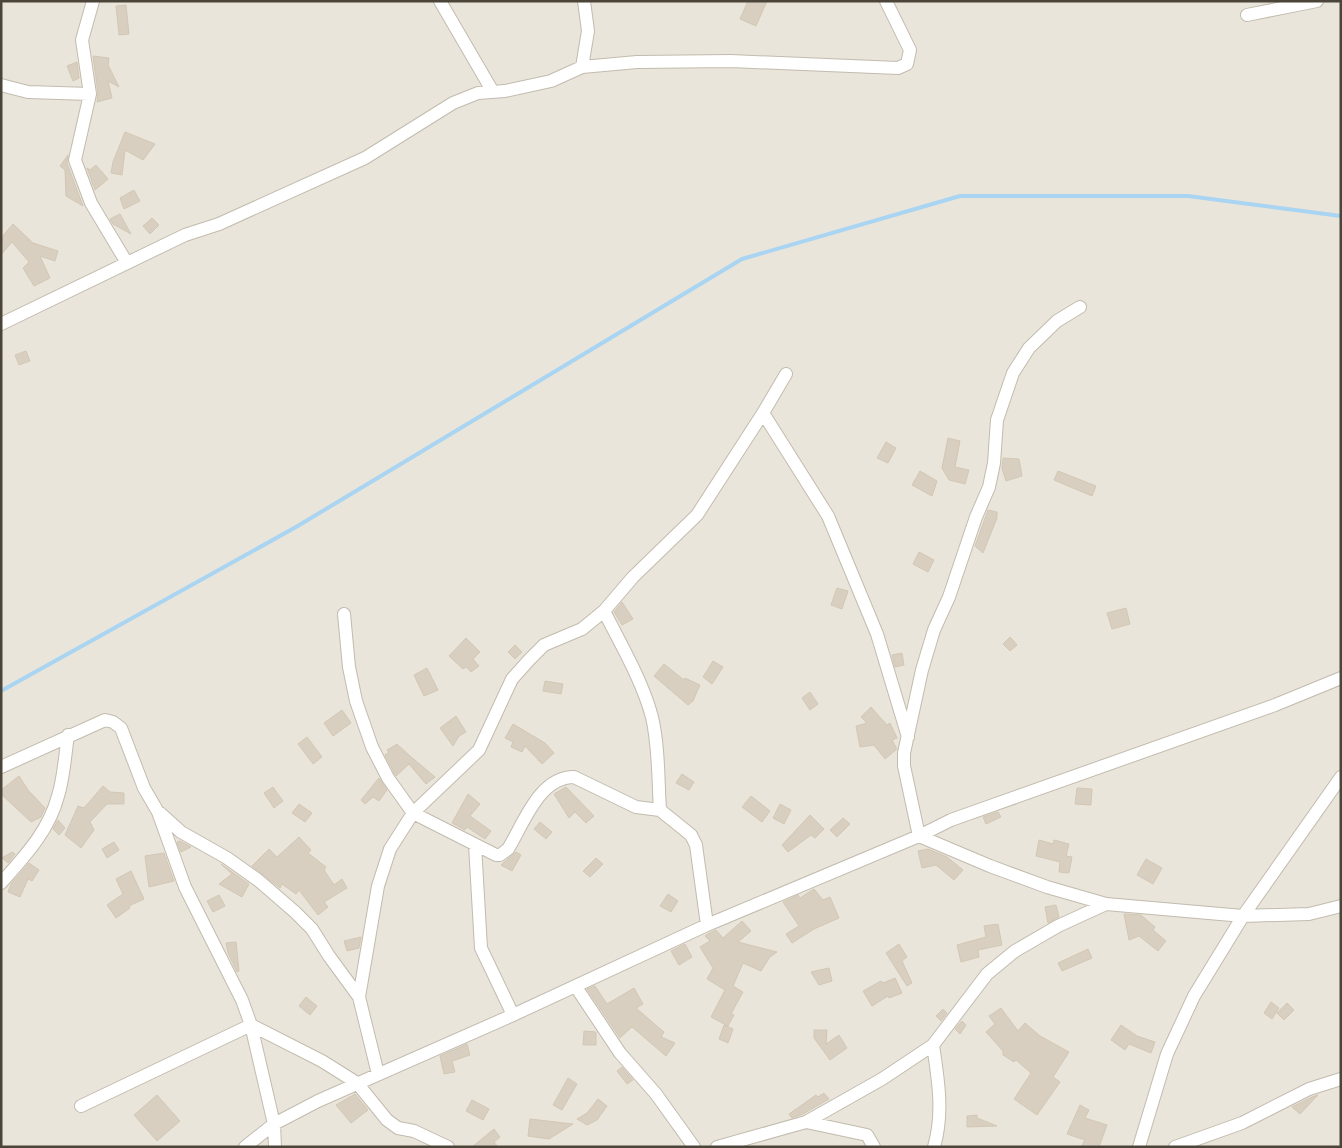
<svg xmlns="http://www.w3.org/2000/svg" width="1342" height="1148" font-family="Inter,sans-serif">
<rect width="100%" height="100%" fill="#f6f3ec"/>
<path fill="#eae5da" d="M1 1H1341V1147H1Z"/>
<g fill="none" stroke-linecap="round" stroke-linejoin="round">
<path stroke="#a9d4f2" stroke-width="4" d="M1 691 296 527 742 259 960 196H1188L1341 216"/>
</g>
<path fill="#d8cfc1" stroke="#d3c7b4" d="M748 1H767L756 26 740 19Z
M126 5 129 34 119 35 116 6Z
M93 56 109 58 108 65 119 87 108 81 112 98 97 102 98 93Z
M77 62 79 78 73 81 67 66Z
M125 132 155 144 143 160 125 150 122 175 111 173 113 162Z
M68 155 67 163 83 206 66 196 65 170 60 166Z
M96 165 108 179 95 190 87 168 90 170Z
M134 190 140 201 124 209 120 198Z
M120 214 131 234 113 224 110 219Z
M152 218 159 225 150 234 143 226Z
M13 224 33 243 58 251 55 261 40 256 50 278 34 286 23 268 29 262 12 242 1 255V238Z
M26 351 30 361 19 365 15 355Z
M948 438 960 441 955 467 969 470 965 484 949 480 942 468Z
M886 442 896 448 888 463 877 458Z
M1003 458 1019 459 1022 476 1006 481 1002 468Z
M920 471 937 481 932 496 912 485Z
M1058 471 1096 486 1092 496 1054 480Z
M988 510 997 512V518L983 553 975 546Z
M919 552 934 560 928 572 913 564Z
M837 588 848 591 842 609 831 605Z
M622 602 633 619 622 625 614 612Z
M1126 608 1130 624 1112 629 1107 613Z
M1010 637 1017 645 1010 651 1003 644Z
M466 638 480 652 473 659 479 666 471 672 466 667 463 669 449 656Z
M515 645 522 652 515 659 508 652Z
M902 653 904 665 895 667 892 655Z
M713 661 723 667 712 684 703 677Z
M664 664 684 680 685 678 700 685 693 701 688 705 654 676Z
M427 668 438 690 424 696 414 675Z
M545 681 563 684 561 694 543 691Z
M810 692 818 704 810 710 802 698Z
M871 707 887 725 890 723 897 738 892 740 897 749 885 759 874 745 860 747 856 726 867 723 861 717Z
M342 710 351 723 333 736 324 723Z
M456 716 466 732 459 736 453 746 440 728Z
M513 724 545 743 554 753 542 764 525 746 522 752 511 747 513 742 505 738Z
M307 737 322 757 313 764 298 744Z
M397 744 409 755 435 777 426 784 409 764 396 776 385 755 389 752 387 750Z
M682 774 694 782 689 790 676 783Z
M19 776 28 790 45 808 41 817 31 822 1 794V790Z
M379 778 387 790 379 801 373 797 365 804 361 800Z
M103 786 110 792 124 793V804H107L90 822 94 830 81 848 65 835 78 806 84 808Z
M273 787 283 801 274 808 264 793Z
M566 787 594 816 586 823 575 812 569 818 554 794Z
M1077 788 1092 789 1091 805 1075 804Z
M468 794 480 804 470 816 491 831 485 839 467 827 465 830 452 823Z
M751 796 770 811 762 822 742 807Z
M299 804 312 813 305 822 292 813Z
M780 804 791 810 784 824 773 818Z
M998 812 1001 817 986 824 983 817Z
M810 815 824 829 815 838 811 835 788 852 782 845Z
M843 818 850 824 837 837 830 830Z
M58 820 65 828 59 835 53 829Z
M540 822 552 832 546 839 534 829Z
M299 837 311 850 308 853 326 867 324 870 334 885 342 879 347 888 324 902 328 907 318 915 299 890 296 894 282 884 280 888 252 866 269 849 277 857Z
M1039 840 1053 844 1054 840 1069 844 1066 856 1072 857 1069 873 1059 872 1060 862 1036 856Z
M180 841 191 847 181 852 177 842Z
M114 842 119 850 107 858 102 849Z
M928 849 947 857 963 870 954 880 936 865 922 868 918 851Z
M12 852 15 854 8 863 2 858Z
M516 852 521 855 512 871 501 865Z
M164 853 174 881 149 887 145 856Z
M596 858 603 864 590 877 583 871Z
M1146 859 1162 868 1153 884 1137 875Z
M29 863 39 870 32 881 28 879 20 897 8 892 11 884Z
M221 864 249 884 242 897 219 884 232 874Z
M131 871 144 899 129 906 130 908 116 918 107 905 123 894 116 879Z
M814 889 823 900 830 897 839 918 814 929 792 943 786 934 799 926 783 902 798 895 800 898Z
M668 894 678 901 671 912 660 906Z
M219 895 225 906 213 912 207 901Z
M1056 905 1059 917 1048 923 1045 907Z
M1124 914 1141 915 1155 927 1153 930 1166 941 1158 951 1139 936 1129 940Z
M742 921 751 931 738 942 777 952 770 957 761 971 743 963 733 986 743 992 731 1014 734 1015 728 1026 711 1017 725 990 707 979 713 968 700 947 710 941 705 936 708 934 716 930 723 938Z
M998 924 1002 945 978 950 979 957 961 962 957 945 986 937 984 926Z
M361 937 359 948 347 951 344 941Z
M236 942 239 971 237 972 228 953 226 943Z
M685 944 692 957 679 965 671 951Z
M899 944 907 957 902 961 912 983 907 986 886 953Z
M1088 949 1092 958 1062 971 1058 963Z
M829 968 832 981 819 985 811 972Z
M895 978 902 993 889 998 888 996 872 1006 863 991 881 981 883 983Z
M595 986 607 1004 634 988 643 1004 636 1008 664 1032 661 1037 675 1043 666 1056 632 1027 620 1038 587 989Z
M306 997 317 1006 310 1015 299 1006Z
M1271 1002 1279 1008 1272 1019 1264 1013Z
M1287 1003 1294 1010 1284 1020 1277 1013Z
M1001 1008 1018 1031 1025 1023 1040 1036 1069 1052 1053 1077 1060 1082 1037 1115 1014 1099 1031 1073 1016 1060 1014 1062 1003 1055V1051L986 1032 995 1024 989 1016Z
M943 1009 947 1013 941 1021 936 1016Z
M962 1021 966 1025 960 1034 955 1029Z
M724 1025 733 1029 728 1043 719 1039Z
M1121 1025 1137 1036 1155 1042 1151 1053 1129 1044 1125 1050 1111 1040Z
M814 1030H827L826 1044 839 1035 847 1048 830 1060 814 1038Z
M584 1031 596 1032V1045H583Z
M467 1044 470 1055 452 1061 455 1072 444 1074 440 1056Z
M622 1067 633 1080 627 1084 617 1071Z
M568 1078 577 1084 562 1110 553 1105Z
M824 1093 829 1099 803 1114 792 1118 789 1114 816 1095 818 1097Z
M355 1094 368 1110 351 1123 336 1105Z
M157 1095 180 1121 157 1141 134 1115Z
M1318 1095 1300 1114 1292 1107 1312 1097Z
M598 1099 607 1106 597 1120 587 1125 577 1119 587 1113Z
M472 1100 489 1109 483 1120 466 1111Z
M1080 1105 1089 1110 1085 1118 1107 1125 1099 1147H1081L1085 1140 1067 1134Z
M977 1115V1118L997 1126 967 1127V1116Z
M530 1119 573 1124 549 1139 528 1136Z
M494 1129 500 1137 494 1142 498 1147H472Z"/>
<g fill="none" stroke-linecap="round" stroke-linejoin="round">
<defs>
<path id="minor" d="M93 1 82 40 90 94 75 160 91 203 127 263
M440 1 493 92
M1247 15 1317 1
M582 67 588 31 584 1
M1 85 28 92 90 94
M1080 307 1057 321 1029 348 1013 373 997 420 994 463 989 487 976 517 949 597 934 630 922 670 904 753V766L919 836 990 866 1047 887 1106 904 1243 916 1309 914 1341 906
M1 324 185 235 219 224 365 158 453 103 478 93 505 91 551 81 582 67 637 62 731 61 898 68 907 64 910 50 886 1
M763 413 828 516 877 634 908 737
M604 611C621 645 642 680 652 717 659 747 658 780 660 810
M344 614 349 667 356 701 372 747 388 778 413 813 496 855H500L508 849C524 823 539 777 574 777L636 807 660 810 691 835 696 845 707 925
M1 767 105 720 113 722 121 728 144 788 158 812 185 887 242 1000 251 1025 274 1124 275 1147
M160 813 181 832 227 858 258 880 295 912 312 929 329 956 359 997
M475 845 481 948 513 1015
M1 883C24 857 49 831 58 796 64 777 65 755 68 735
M576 987 620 1053 656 1094 694 1147
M933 1045C938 1079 944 1113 934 1147
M378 1074 359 997 378 886 390 849 413 813 479 750 512 679 529 660 544 645 582 629 604 611 633 577 697 515 763 413 786 374
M81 1106 251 1025 322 1061 357 1083 387 1120 398 1128 414 1131 448 1147
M806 1122 867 1135 874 1147
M245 1147 274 1124 318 1101 513 1015 707 925 919 836 951 820 1275 705 1341 678
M717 1147 806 1122 882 1079 933 1045 987 974 1015 951 1058 926 1106 904
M1139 1147 1167 1054 1194 996 1243 916 1341 777
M1175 1147 1242 1123 1309 1089 1341 1079"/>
</defs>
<use href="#minor" stroke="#c2bbae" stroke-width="14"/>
<use href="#minor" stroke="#fff" stroke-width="12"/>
</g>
<rect width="1342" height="1148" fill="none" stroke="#4b4439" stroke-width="5"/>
</svg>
